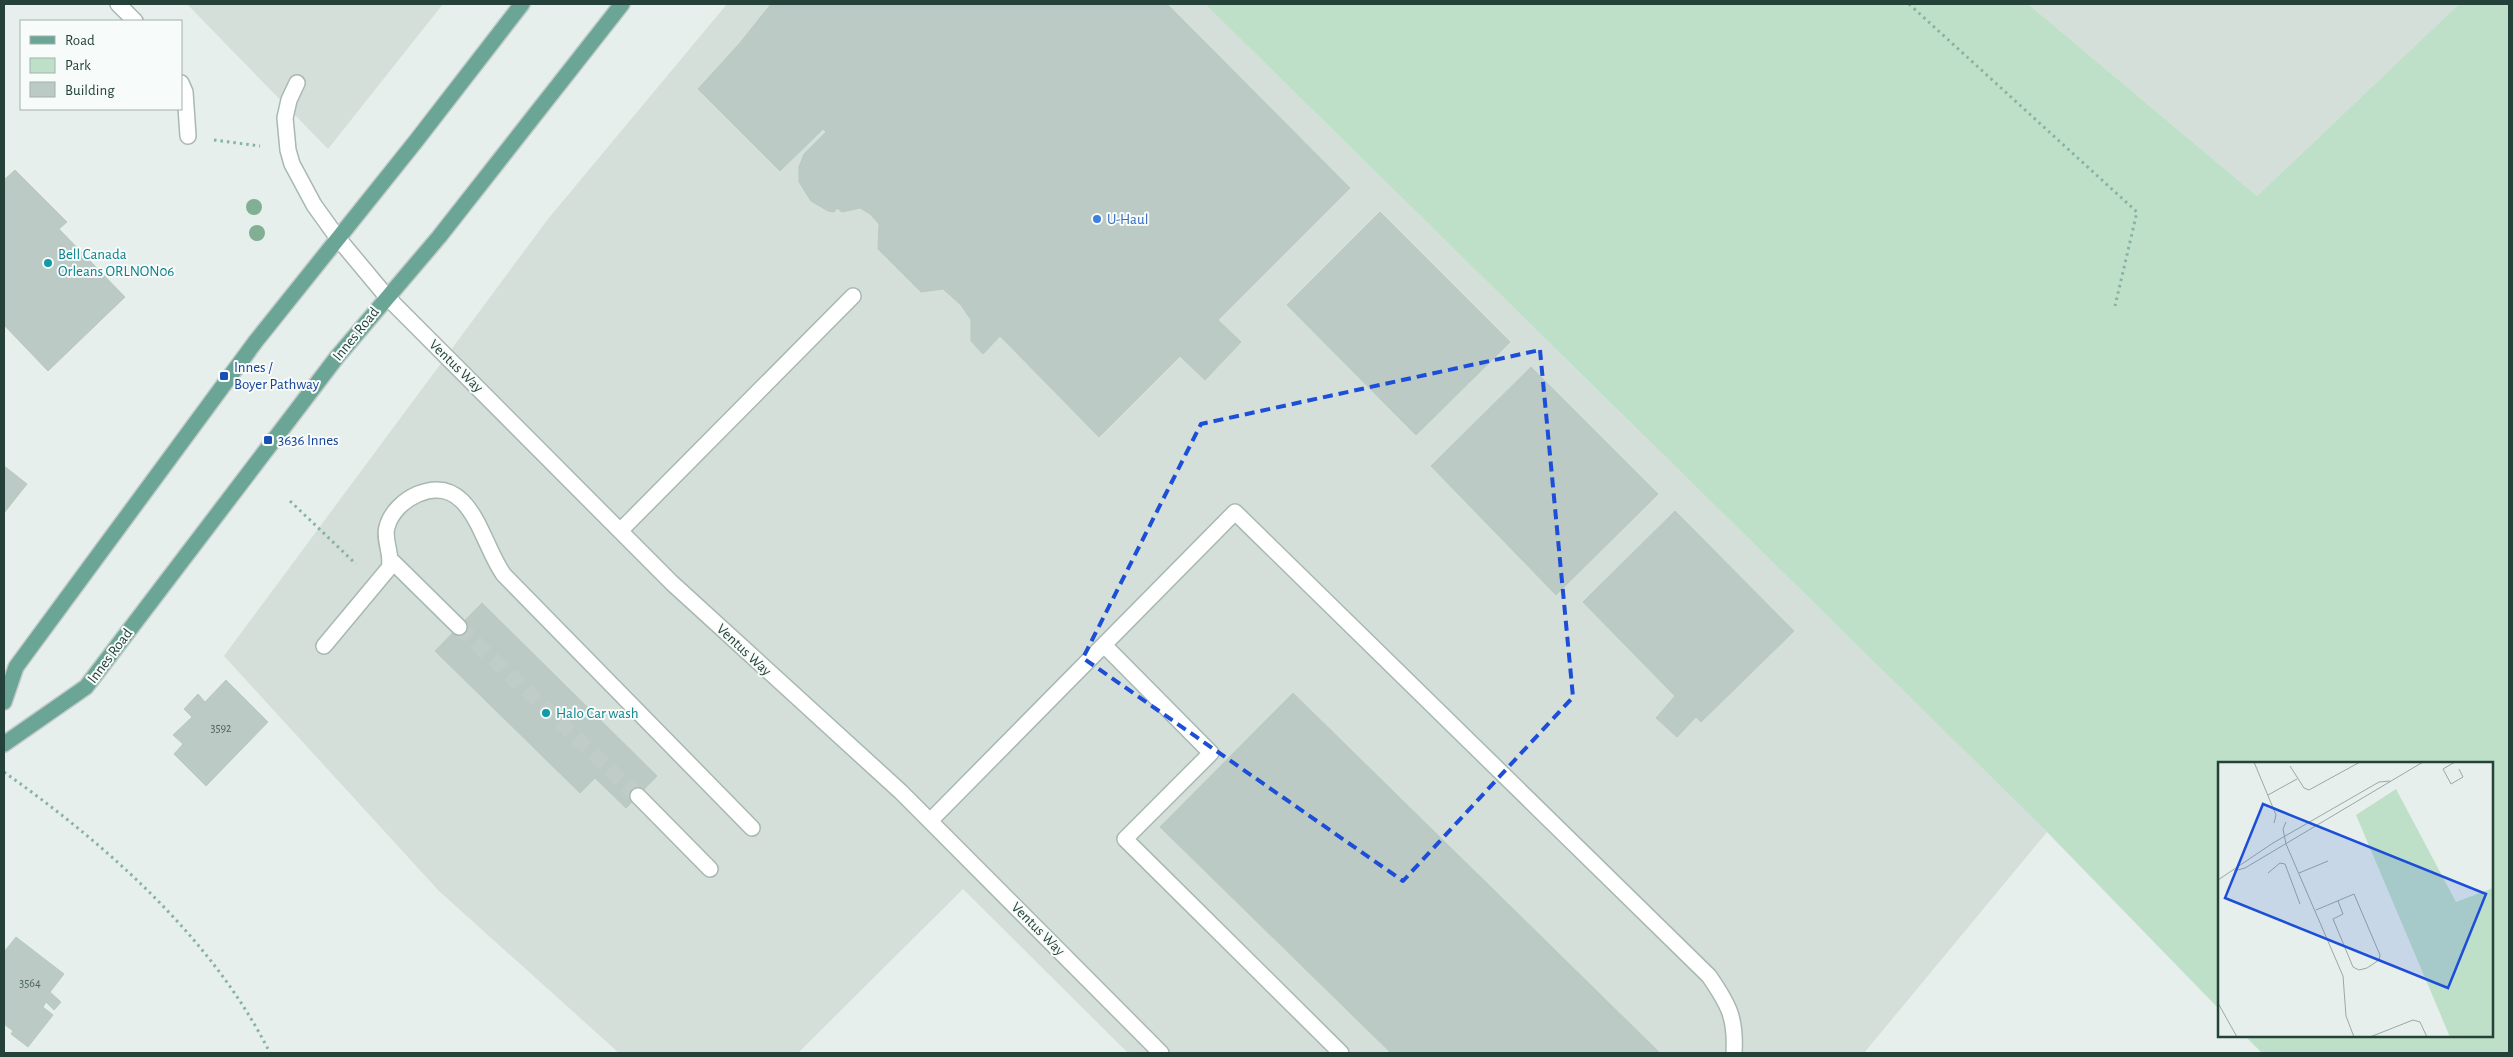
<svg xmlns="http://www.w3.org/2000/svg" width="2513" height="1057" font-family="'Alegreya Sans',sans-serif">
<rect width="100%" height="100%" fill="#e6efeb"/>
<path fill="#d4dfda" d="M187 4H443L328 149Z
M727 4H1205L2047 832 1864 1053H1128L963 889 798 1053H619L439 891 224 656 548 219Z
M2028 4H2459L2257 196Z"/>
<path fill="#bfe0c8" d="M1205 4H2028L2257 196 2459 4H2509V1053H2262L2245 1036H2492V763H2219V1009L2047 832Z"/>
<path fill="#bbcac4" stroke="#b8c9c2" d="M771 4H1167L1350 188 1218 320 1241 342 1205 380 1180 356 1099 437 1000 336 983 354 971 341V320L961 305 943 289 921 292 878 249 879 224 870 214 860 208 842 212 837 208 834 212 828 211 811 201 799 182V167L804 154 826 132 823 129 780 171 698 89 739 44Z
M15 170 67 222 59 229 125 297 48 371 4 325V180Z
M1380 212 1510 342 1416 435 1287 305Z
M1531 367 1658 494 1556 595 1431 466Z
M4 466 27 484 4 513Z
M1675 511 1794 631 1701 722 1696 717 1677 737 1656 718 1675 696 1583 602Z
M482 603 657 776 626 808 595 778 580 793 435 651Z
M226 680 268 722 206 786 174 754 183 744 173 735 192 717 184 709 198 694 205 702Z
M1293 693 1660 1053H1391L1160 827Z
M16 937 64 974 50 992 61 1002 54 1010 46 1002 43 1007 53 1015 28 1047 11 1034 13 1031 4 1024V952Z"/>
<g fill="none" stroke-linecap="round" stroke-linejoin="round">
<path stroke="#bfccc8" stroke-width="15" stroke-dasharray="15 8" stroke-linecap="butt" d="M459 627 638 796"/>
<defs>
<path id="minor" d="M118 4 135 21
M181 83 185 92 188 136
M297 83 289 100 285 118 288 150 292 164 314 205 337 237 387 297 672 583 901 792 1161 1053
M620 531 853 296
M391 560 459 627
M1104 645 1211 753 1125 839 1341 1053
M324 646 389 568C393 554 383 540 387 527 391 512 404 500 418 494 472 472 481 544 504 575L752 828
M638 796 710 869
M930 821 1235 512 1709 976C1729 1005 1736 1018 1734 1053"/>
<path id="major" d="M4 702 16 667 256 341 416 141 522 4
M4 744 86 687 337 357 439 237 622 4"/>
</defs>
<use href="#minor" stroke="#a8b8b2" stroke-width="18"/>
<use href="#major" stroke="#c2cac8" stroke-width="18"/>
<path stroke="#86b3a5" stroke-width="3" stroke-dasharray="2.5 4" stroke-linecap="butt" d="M1909 4 2137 212 2115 306
M214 140 260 146
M290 501 356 564
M4 772C107 845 213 939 270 1053"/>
<use href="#minor" stroke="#fff" stroke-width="15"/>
<use href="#major" stroke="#6aa596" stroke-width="15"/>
</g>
<g fill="#80af93">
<circle cx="254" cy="207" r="8"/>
<circle cx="257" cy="233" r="8"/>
</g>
<path fill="none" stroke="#1d4ed8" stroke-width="4" stroke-dasharray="10 6" stroke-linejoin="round" d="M1540 350 1573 697 1403 881 1083 658 1201 424Z"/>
<circle fill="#3f7fe0" stroke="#f7fbf9" stroke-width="2" cx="1097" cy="219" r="5"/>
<g fill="#0f9aa8" stroke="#f7fbf9" stroke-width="2">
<circle cx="48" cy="263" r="5"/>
<circle cx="546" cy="713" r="5"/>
</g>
<g fill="#1a4fb4" stroke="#f7fbf9" stroke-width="2">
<rect x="219" y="371" width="10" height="10" rx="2.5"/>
<rect x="263" y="435" width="10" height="10" rx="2.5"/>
</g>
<g text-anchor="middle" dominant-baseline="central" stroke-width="4" stroke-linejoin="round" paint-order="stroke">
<g font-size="12" fill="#4a645c">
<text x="221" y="728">3592</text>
<text x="30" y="983">3564</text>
</g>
<g font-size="15" fill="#366cbe" stroke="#f7fbf9" text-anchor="start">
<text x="1107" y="219">U-Haul</text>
</g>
<g font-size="15" fill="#0d838f" stroke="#f7fbf9" text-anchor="start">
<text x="58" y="254">Bell Canada<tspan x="58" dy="17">Orleans ORLNON06</tspan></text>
<text x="556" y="713">Halo Car wash</text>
</g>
<g font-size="15" fill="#24423a" stroke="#f7fbf9">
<text transform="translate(356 334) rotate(-51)">Innes Road</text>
<text transform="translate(456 366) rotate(44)">Ventus Way</text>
<text transform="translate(744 650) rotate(43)">Ventus Way</text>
<text transform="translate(110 656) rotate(-53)">Innes Road</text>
<text transform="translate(1038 929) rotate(45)">Ventus Way</text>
</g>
<g font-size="15" fill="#164399" stroke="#f7fbf9" text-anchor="start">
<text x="234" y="367">Innes /<tspan x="234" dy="17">Boyer Pathway</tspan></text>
<text x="278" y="440">3636 Innes</text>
</g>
</g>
<g transform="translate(2218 762)">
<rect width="275" height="275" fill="#e6efeb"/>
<path d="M178 27 238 140 275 126V275H232L138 53Z" fill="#bfe0c8"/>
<path fill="none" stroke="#98aaa4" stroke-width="1" d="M36 0 58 53 56 61M237 0 225 7 233 22 245 15 241 7M72 4 86 26 91 28 142 0M50 33 79 17M68 60 65 67 68 82 125 214 128 254 136 275M16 109 27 106 205 0M50 111 62 101 67 102 82 142M81 111 110 99M0 118 55 81 161 20 172 19M98 148 136 132 162 193 161 198 149 206 141 208 135 205 115 157 125 152 120 139M0 241 19 275M152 275 195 258 202 260 209 275"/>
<path fill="#1d4ed8" fill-opacity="0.15" stroke="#1d4ed8" stroke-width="2.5" d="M45 42 268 132 230 226 7 136Z"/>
<rect width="275" height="275" fill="none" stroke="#24423a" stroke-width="2.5"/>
</g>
<rect width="2513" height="1057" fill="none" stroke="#24423a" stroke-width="10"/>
<rect x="20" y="20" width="162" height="90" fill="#f7fbf9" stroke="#a3b1ad"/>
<rect x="30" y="36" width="25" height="8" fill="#6aa596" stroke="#a3b1ad"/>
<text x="65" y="45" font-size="15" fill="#24423a">Road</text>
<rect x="30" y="58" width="25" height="15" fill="#bfe0c8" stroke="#a3b1ad"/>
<text x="65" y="70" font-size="15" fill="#24423a">Park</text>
<rect x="30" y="82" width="25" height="15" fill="#bbcac4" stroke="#a3b1ad"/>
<text x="65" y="95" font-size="15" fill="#24423a">Building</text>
</svg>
